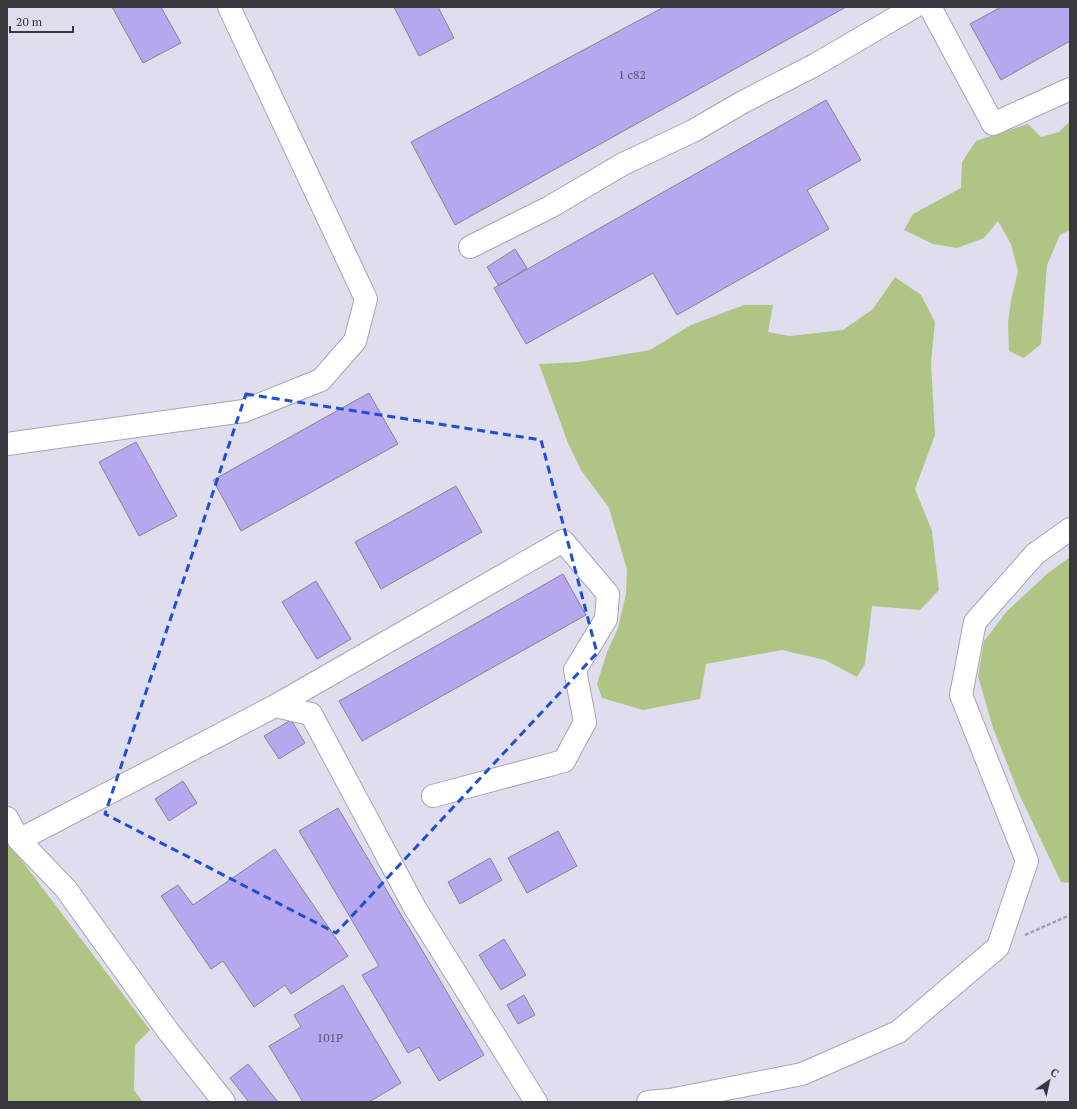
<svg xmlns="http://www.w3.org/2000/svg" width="1077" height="1109" font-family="'PT Serif',serif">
<rect width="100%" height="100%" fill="#e0ddee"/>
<path fill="#b0c585" d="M1070 121V230L1060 235 1047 265 1041 344 1024 358 1009 351 1008 323 1011 300 1018 271 1011 244 998 221 984 238 957 248 933 244 904 230 913 214 961 188 962 162 976 141 1028 124 1041 137 1059 132Z
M895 277 921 295 935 322 931 362 935 435 915 489 932 531 939 590 920 610 872 606 865 664 857 677 825 660 782 650 706 664 700 699 643 710 602 698 597 684 607 652 618 628 626 594 627 570 609 508 581 470 568 443 539 364 579 362 650 350 691 325 744 305H773L768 332 790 336 843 330 873 309Z
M1070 557V883L1061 882 1020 796 993 728 978 676 984 641 1007 611 1048 573Z
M7 838 13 849 150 1030 135 1045 134 1090 143 1102H7Z"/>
<path fill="#b6a7ef" stroke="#868493" d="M112 7H161L181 43 143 63Z
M394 7H438L454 38 419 56Z
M664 7H846L455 225 411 142Z
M1001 7H1070V41L1001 80 970 24Z
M826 100 861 160 807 190 829 229 677 315 653 273 526 344 494 288Z
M515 249 527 268 499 286 487 267Z
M369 393 398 444 241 531 213 480Z
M136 442 177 516 139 536 99 462Z
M456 486 482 532 381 589 355 542Z
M563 574 586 615 362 741 339 701Z
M316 581 351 639 317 659 282 602Z
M291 720 305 743 279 759 264 736Z
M183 781 197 803 169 821 155 799Z
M338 808 484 1055 439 1081 419 1047 408 1053 362 975 379 966 299 831Z
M558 831 577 866 527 893 508 858Z
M275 849 348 956 291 994 285 985 254 1007 223 961 211 969 161 896 178 885 193 905Z
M490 858 502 880 460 904 448 882Z
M504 939 526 975 501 990 479 955Z
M343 985 401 1083 369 1102H303L269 1046 301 1027 294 1015Z
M524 995 535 1015 518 1024 507 1005Z
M248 1064 278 1102H249L230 1078Z"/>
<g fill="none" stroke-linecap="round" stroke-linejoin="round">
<defs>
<path id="minor" d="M930 7 993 124 1070 89
M470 247 550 207 623 164 693 131 743 102 815 65 914 7
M7 444 244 411 321 380 355 341 366 299 229 7
M275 706 311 714 415 908 536 1102
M7 818 19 840 66 889 168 1031 224 1102
M19 840 275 706 563 541 608 594 606 619 575 670 585 722 564 761 433 796
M648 1102 670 1100 802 1074 898 1032 998 947 1027 861 961 695 975 622 1035 554 1070 529"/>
</defs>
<use href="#minor" stroke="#a7a4b4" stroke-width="24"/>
<path stroke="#a3a1ae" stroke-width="2.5" stroke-dasharray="4 2" stroke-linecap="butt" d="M1025 935 1070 915"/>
<use href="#minor" stroke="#fff" stroke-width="22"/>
</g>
<path fill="none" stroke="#1d4ed8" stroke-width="3" stroke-dasharray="8 5" stroke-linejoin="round" d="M246 394 541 440 597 653 336 933 105 814Z"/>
<g text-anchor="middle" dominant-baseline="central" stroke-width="3.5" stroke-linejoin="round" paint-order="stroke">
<g font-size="12" fill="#58536a">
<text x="632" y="74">1 с82</text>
<text x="330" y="1037">101Р</text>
</g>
</g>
<rect width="1077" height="1109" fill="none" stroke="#38373e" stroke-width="16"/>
<g transform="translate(1049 1081) rotate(34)" stroke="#e0ddee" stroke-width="3" paint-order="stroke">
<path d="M0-3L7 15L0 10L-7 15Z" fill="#38373e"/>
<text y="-6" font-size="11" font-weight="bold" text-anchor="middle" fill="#38373e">С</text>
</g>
<path d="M10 26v6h63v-6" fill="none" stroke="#38373e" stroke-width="2"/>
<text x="16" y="26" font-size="12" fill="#38373e" stroke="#e0ddee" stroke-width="3" paint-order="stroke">20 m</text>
</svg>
